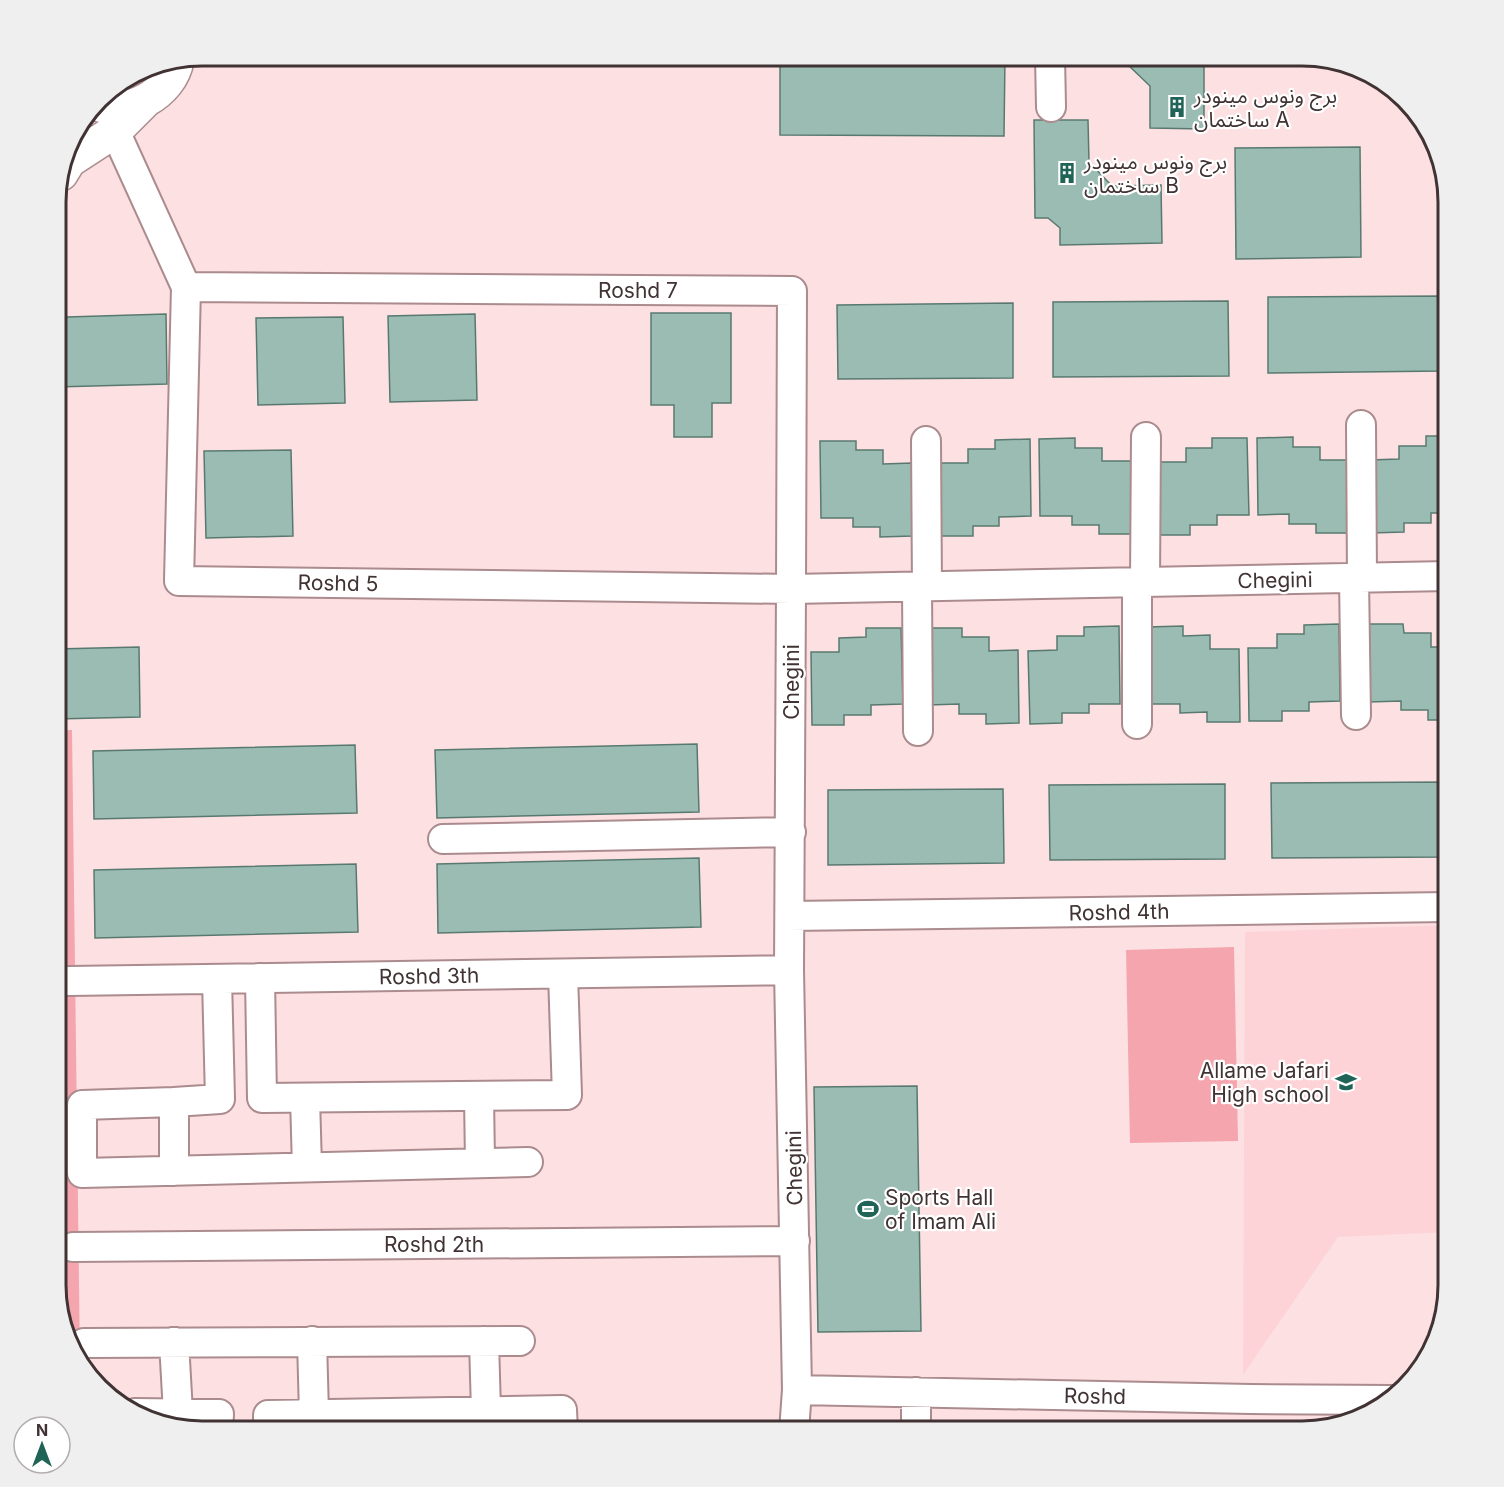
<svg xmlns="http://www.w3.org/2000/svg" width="1504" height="1487" font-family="Inter,'Noto Sans Arabic',sans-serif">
<rect width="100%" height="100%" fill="#fce0e2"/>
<path fill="#fed3d7" d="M1448 925V1232L1338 1237 1243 1375 1245 932Z"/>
<path fill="#f4a5ae" d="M177 60 145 101 105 92 146 66Z
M56 730H72L80 1362 66 1341 56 1286Z
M1234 947 1238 1141 1130 1143 1126 950Z"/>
<path fill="#9abcb3" stroke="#597970" stroke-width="1.5" d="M780 56H1005L1004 136 780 135Z
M1077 56H1204V129L1150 128V86L1126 63H1078Z
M1034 120H1088L1089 162 1112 186 1161 185 1162 243 1060 245V228L1048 218H1035Z
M1360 147 1361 257 1236 259 1235 148Z
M1443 296V371L1268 373V297Z
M1228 301 1229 376 1053 377V302Z
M1013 303V378L838 379 837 305Z
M651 313H731V403H712V437H674V405H651Z
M166 314 167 384 56 387V343L67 317Z
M475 314 477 400 390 402 388 316Z
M343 317 345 403 258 405 256 318Z
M1426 436H1448V513H1431V523H1404V532L1371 533 1370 460 1399 459V446H1426Z
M1293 437V447H1320V460H1349V533H1316V524H1289V514L1258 515 1257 438Z
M1075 438V448H1102V461H1131L1132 534H1099V525H1072V516H1040L1039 439Z
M1212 438H1247L1249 515H1217V525H1190V535H1158L1157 462H1186V448H1212Z
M1030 439 1031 516 999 517V526H973V536H940L939 463H968V449H995V440Z
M820 441H856V450H883V464L912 463V536L880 537V527H853V518H821Z
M291 450 293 536 206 538 204 451Z
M1339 624 1340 701 1309 702V711H1282V721H1249L1248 648H1277V634H1304V625Z
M1368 624H1403L1404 633H1431V647H1448V720H1428V710H1401V701L1369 702Z
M1119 626 1120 704H1089V713H1062V723L1030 724 1028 651 1057 650V636H1084V627Z
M1183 626V636L1210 635V649H1239L1240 722H1207V712L1180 713V704H1149L1147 627Z
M866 628H901L903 704 871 705V715H844V725H812L811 652H839V638L866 637Z
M927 628H962V637H989V651L1018 650 1019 723 986 724V714H959V704L928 705Z
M139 647 140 717 56 719V649Z
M697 744 699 812 437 818 435 750Z
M355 745 357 813 94 819 93 751Z
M1447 782V857L1272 858 1271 783Z
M1225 784V859L1050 860 1049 785Z
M1003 789 1004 863 828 865V790Z
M699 858 701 927 438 933 437 864Z
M356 864 358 932 95 938 94 870Z
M917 1086 921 1331 818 1332 814 1087Z"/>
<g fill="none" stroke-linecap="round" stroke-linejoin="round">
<defs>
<path id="street" d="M1050 56 1051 107
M115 131 186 287 179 581 791 589 792 291 186 287
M1361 425 1362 578
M926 441 927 587
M1354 578 1356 715
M1137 582V724
M1145 582 1146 437
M917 587 918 731
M443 839 791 832
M790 916 1448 907
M260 978 262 1098 567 1095 563 974
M69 981 789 970
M479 1096 480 1163
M305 1098 307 1167
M174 1102 220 1099 217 979
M174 1171V1102L82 1105V1173L528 1162
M73 1247 795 1241
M312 1341 314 1414
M484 1341 486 1411
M174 1342 178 1413
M84 1343 520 1341
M797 1390 1251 1399 1392 1400
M916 1392V1431
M135 1413 219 1414 218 1431
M268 1431V1415L562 1410 563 1431
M794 1431 797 1390 789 970 791 589 1448 576"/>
<path id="secondary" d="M96 103C127 119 172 93 177 60
M61 174 69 161 115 131 145 101"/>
</defs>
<use href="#street" stroke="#ab8b8e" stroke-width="32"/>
<use href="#secondary" stroke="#ab8b8e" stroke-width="36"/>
<use href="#street" stroke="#fff" stroke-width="28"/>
<use href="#secondary" stroke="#fff" stroke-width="33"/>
</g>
<defs>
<symbol id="building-bare" viewBox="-9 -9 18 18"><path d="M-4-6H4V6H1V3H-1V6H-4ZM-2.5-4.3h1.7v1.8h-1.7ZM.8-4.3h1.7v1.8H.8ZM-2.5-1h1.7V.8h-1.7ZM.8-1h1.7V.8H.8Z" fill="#1f6456" stroke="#fff" stroke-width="2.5" paint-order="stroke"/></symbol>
<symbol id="school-bare" viewBox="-9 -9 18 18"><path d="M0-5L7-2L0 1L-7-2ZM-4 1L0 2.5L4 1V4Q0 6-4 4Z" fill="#1f6456" stroke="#fff" stroke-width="2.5" paint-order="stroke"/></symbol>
<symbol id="stadium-bare" viewBox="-9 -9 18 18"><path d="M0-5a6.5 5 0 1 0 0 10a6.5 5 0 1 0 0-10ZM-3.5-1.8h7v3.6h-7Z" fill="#1f6456" stroke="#fff" stroke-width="2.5" paint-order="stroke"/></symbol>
</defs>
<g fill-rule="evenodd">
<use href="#building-bare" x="1162" y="92" width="30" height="30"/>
<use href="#building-bare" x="1052" y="158" width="30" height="30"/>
<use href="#school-bare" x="1331" y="1067" width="30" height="30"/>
<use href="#stadium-bare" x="853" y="1194" width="30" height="30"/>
</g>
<g text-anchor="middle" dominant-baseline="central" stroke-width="4.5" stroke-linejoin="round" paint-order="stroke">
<g font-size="21" fill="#413334" stroke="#fff" text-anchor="start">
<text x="1194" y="95">برج ونوس مینودر<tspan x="1194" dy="24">ساختمان A</tspan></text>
<text x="1084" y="161">برج ونوس مینودر<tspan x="1084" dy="24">ساختمان B</tspan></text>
<text x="1329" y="1070" text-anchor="end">Allame Jafari<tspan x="1329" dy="24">High school</tspan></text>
<text x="885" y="1197">Sports Hall<tspan x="885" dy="24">of Imam Ali</tspan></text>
</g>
<g font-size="21" fill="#413334" stroke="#fff">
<text x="638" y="290">Roshd 7</text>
<text transform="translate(1275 580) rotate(-1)">Chegini</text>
<text transform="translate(338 583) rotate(1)">Roshd 5</text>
<text transform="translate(791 682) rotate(-90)">Chegini</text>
<text transform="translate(1119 912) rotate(-1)">Roshd 4th</text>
<text transform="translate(429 976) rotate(-1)">Roshd 3th</text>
<text transform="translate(794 1168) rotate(-91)">Chegini</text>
<text x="434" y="1244">Roshd 2th</text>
<text transform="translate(1095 1396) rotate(1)">Roshd</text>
</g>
</g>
<path d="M0 0H1504V1487H0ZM202 66H1302A136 136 0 0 1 1438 202V1285A136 136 0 0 1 1302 1421H202A136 136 0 0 1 66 1285V202A136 136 0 0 1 202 66Z" fill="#f0efef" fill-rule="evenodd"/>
<path fill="none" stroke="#413334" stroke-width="3" d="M202 66H1302A136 136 0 0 1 1438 202V1285A136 136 0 0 1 1302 1421H202A136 136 0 0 1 66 1285V202A136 136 0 0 1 202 66Z"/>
<g transform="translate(42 1445)"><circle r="28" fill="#ffffff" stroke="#b3adae" stroke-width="1.5"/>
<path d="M0-4.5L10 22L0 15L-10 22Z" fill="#1f6456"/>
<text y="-9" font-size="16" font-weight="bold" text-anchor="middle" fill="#413334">N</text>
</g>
</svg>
